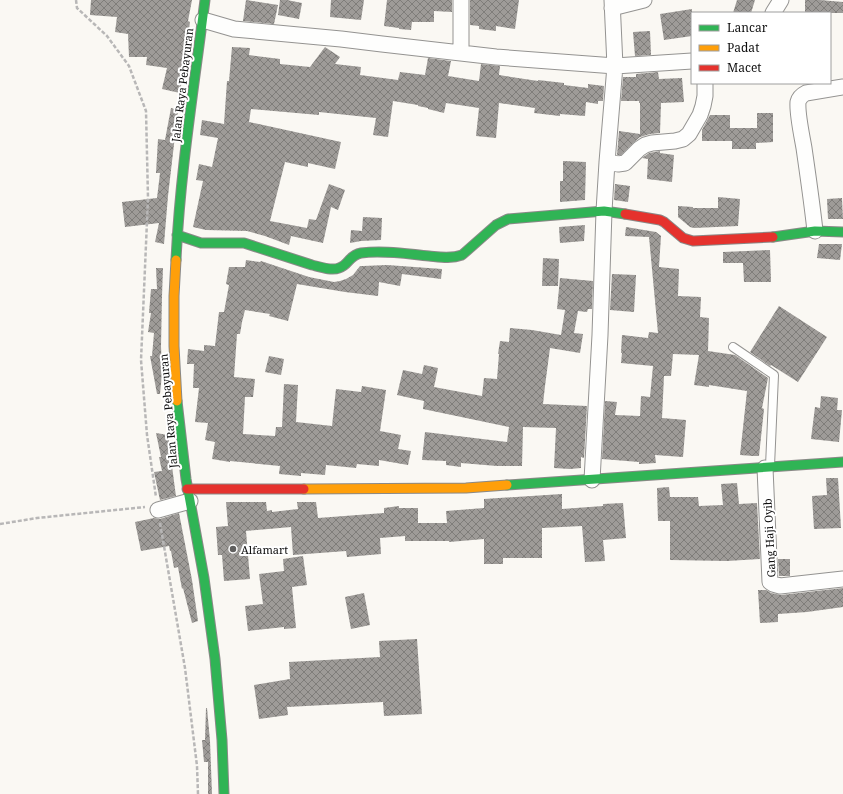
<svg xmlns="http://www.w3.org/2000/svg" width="843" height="794" font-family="'Noto Serif',serif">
<defs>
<pattern id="building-cross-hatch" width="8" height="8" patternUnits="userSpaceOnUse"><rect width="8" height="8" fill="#9e9b98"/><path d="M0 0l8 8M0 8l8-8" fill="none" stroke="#7f7d7a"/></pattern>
</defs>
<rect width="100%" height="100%" fill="#faf8f3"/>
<path fill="url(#building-cross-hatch)" d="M91 0H192L188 21 190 22 180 93 162 89 167 68 146 65 147 57H129L128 34 115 32 117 17 90 15Z
M246 0 278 5 274 24 243 21Z
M280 0H287L302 3 299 19 278 15Z
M331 0H364L361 20 330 17Z
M387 0H452V12L434 11V22H412L411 30 399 29V28L384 26Z
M470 0H519L515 29 496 26V31L479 29V26L470 25Z
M737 0H755L751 13H733Z
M805 0H820L843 2V13H805Z
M692 9V36L664 40 660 14Z
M650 31 651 55 635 56 633 32Z
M232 47 250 48 249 55 280 59V64L310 67 325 47 340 57 335 64 361 67 360 75 398 80 400 72 425 75 428 58 451 61 448 76 479 81 481 64 500 66 499 75 538 81V80L564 83V85L588 88V84L604 86 603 101H598V104L586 102 585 116 560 114V116L534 113 535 108 499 103 496 138 476 136 479 108 446 103 444 113 428 109V108L418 106V105L393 101 388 137 373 135 376 118 319 112V115L251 109 249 122 341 142 335 169 308 163V167L285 162 270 221 307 228 309 219 316 220 329 184 345 190 338 210 331 207 323 243 291 236 289 245 265 236 247 231 206 230 193 227 203 181 196 180 199 164 212 167 218 138 200 135 202 120 224 124 227 81H229Z
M658 72 659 79 682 78 684 102 661 103 660 133 650 134 640 137 633 143 621 155H617L619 131 640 134V103H639V101H621L623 77H636V74Z
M171 108 178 110 168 196 164 244 155 242 159 223 125 227 122 202 157 198 160 173H156L158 139 165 140Z
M757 113H773V142L756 143V149H732V141H702V130L710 115H730V128H757Z
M660 151V153L674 155 672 182 647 179 648 159 642 158 649 153Z
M563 161 586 162 585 200 560 202V181H563Z
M615 184 630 186 628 202 614 200Z
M718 197 740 199 738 226 694 228 690 227 678 217V206L693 207V208H718Z
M842 198 843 219H828L827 199Z
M363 217 382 218 381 240 361 241 350 243 351 230 362 231Z
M585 225 584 241 560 243 559 227Z
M626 227 656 232 661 236 659 267 679 269 678 296 701 297 700 317 709 318 708 351 735 355 768 378 762 408 764 409 759 456H753L740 455 747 391 709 385V387L694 385 699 355 673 354 671 376H664L662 418 686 420 683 457 655 455 656 463 639 464V462L602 459 605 401 617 402 615 415 640 416 641 396 650 397 653 366 621 363 622 353H621L622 335 648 338 649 332 658 333 649 237 625 236Z
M819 244H842L840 260 817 258Z
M770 250 771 282H744L743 263H723V252Z
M543 258 559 259 558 286H542Z
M246 260 260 262 261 261 309 277 334 282 340 281 346 279 353 275 360 266H363L387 265 442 269 441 279 402 274 400 286 379 282 378 296 345 292 297 284 288 321 269 316 270 314 245 310 242 322 240 334H237L234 377 255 379 253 397H245L243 434 275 436 276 427H282L284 384 298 385 296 422 332 426 336 389 361 392 362 386 386 390 380 431 401 435 398 449 411 451 408 465 379 460V466L357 464 356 468 326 465 325 475 301 473V476L279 474 280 466 230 461V462L212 459 215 442 205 440 208 423 195 422 199 388H193L194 364H187L188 349 204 351V345L215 346 219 312H224L229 285 226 284 229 267H245Z
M156 268H163L162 296 161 346 162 373 160 394H157L150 356H152L154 333 148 332 151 313H149L151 289H157Z
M612 274 636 275 634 312 610 310Z
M560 278 593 281 592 309H588L587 312 578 311 574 333 583 334 580 353 550 348 545 386 543 404 587 406 584 458 581 457V468L570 469 554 468 556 428 523 427 522 466H497L461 463V467L446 465V461L422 460 425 432 507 442 509 427 423 409 424 401 397 395 403 370 422 374 424 365 438 368 434 387 482 396 484 378 497 379 499 354H498L500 341 509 342 510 328 532 330 561 335 565 310 557 309Z
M779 306 827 337 798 382 771 365 770 366 750 352Z
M269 356 284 359 281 375 265 372Z
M821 396 838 398 837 410H842L839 442 811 439 815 407 820 408Z
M156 433 168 435 175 489 176 496 160 500 154 472 162 471 159 457H161Z
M826 478H838L841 528 814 529 812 496 827 495Z
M737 483 739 504 757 503 760 559 727 561 670 560V521H658L657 488 669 487 670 497H698L699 506 723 505 721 484Z
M562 494V509L603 506V504L623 503 626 538 603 540 605 561 585 562 582 526 542 528V558H503V564H484V539L449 542V541H405V536L380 538 381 554 347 557 346 551 293 555 291 527 246 531 250 579 224 581 222 555H218L216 527 228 526 226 502H266L267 511 272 510V512L298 509 297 502H316L318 518 384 513V508L399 506V508H418V523H447L446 511 484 508V499Z
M179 513 192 580 198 621 192 623 183 588 182 589 178 567 174 568 171 551H170L169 546 141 551 135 522 154 518 160 519Z
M303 556 307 585 292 587 296 628 284 629V627L248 631 245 606 263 604 259 574 284 571 283 559Z
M778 559H790V576H779Z
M843 588V607L807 612 778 614V622L760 623 758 590H766L771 593 781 595Z
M364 593 370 625 351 629 345 597Z
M417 639 422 714 384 716 383 702 287 707 288 715 259 719 254 685 290 679 289 662 380 657 379 641Z
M206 708H207L210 741 212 794H208V762H204L202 740H205Z"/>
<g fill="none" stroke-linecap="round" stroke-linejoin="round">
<defs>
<path id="lane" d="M733 347 774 375 770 466"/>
<path id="street" d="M612 8 644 0
M773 13 781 0
M203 20 234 29 341 39 382 44 496 57 615 66 692 61
M461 53V0
M607 162 618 164 625 163 639 149 645 145 652 143 675 141 683 139 689 134 700 115 703 106 705 96V83
M815 231C812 203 808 176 804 148 802 136 797 114 798 102 799 98 802 95 806 93L843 87
M765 468 770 582 773 584 780 586 843 579
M592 480 600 335 604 211 607 162 615 66 612 0
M158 510 190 501"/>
<path id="fast" d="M177 235 201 243H244L312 265C320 267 332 271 339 268 349 265 349 255 361 253 384 250 407 254 429 256 440 257 451 259 462 255L496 225 508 219 604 211 625 214
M773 237 815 231 843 232
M176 260C180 173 194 87 205 0
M177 401 186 479 204 578 215 659 222 740 224 794
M507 485 843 462"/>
<path id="slow" d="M176 260 174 296V346L177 401
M304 489 466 488 507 485"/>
<path id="jam" d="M625 214 660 220 664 222 683 238 693 241 773 237
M187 489H304"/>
</defs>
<use href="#lane" stroke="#949391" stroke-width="10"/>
<use href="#street" stroke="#949391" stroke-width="17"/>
<use href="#fast" stroke="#8a8987" stroke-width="11"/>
<use href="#slow" stroke="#8a8987" stroke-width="11"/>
<use href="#jam" stroke="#8a8987" stroke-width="11"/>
<path stroke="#b8b7b7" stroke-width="2.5" stroke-dasharray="4 2" stroke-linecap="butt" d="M76 0 77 8 107 36 129 66 146 111 148 198 141 360 147 435 156 497
M160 523 185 668 197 766 198 794
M0 524 37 518 145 507"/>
<use href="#lane" stroke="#fefefd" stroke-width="8"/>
<use href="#street" stroke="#fefefd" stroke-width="15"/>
<use href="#fast" stroke="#30b455" stroke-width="9"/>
<use href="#slow" stroke="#ff9f0a" stroke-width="9"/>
<use href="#jam" stroke="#e5322d" stroke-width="9"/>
</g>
<circle fill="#605f5e" stroke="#fff" stroke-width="1.5" cx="233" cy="549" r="4"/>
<g text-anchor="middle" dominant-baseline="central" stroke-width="4" stroke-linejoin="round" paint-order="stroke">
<g font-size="11" fill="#0d0d0d" stroke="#fff">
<text transform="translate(182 85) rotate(-83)">Jalan Raya Pebayuran</text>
<text transform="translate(168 411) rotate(-95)">Jalan Raya Pebayuran</text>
<text transform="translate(769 538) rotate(-93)">Gang Haji Oyib</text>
</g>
<g font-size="11" fill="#0d0d0d" stroke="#fff" text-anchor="start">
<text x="241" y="549">Alfamart</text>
</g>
</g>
<rect x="691" y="12" width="140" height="72" fill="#ffffff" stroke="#9e9e9e"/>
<rect x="699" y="25" width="20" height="6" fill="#30b455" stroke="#9e9e9e"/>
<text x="727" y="32" font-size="12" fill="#0d0d0d">Lancar</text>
<rect x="699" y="45" width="20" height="6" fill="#ff9f0a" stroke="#9e9e9e"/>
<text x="727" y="52" font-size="12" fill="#0d0d0d">Padat</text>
<rect x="699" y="65" width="20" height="6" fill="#e5322d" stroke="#9e9e9e"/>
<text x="727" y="72" font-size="12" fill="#0d0d0d">Macet</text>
</svg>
